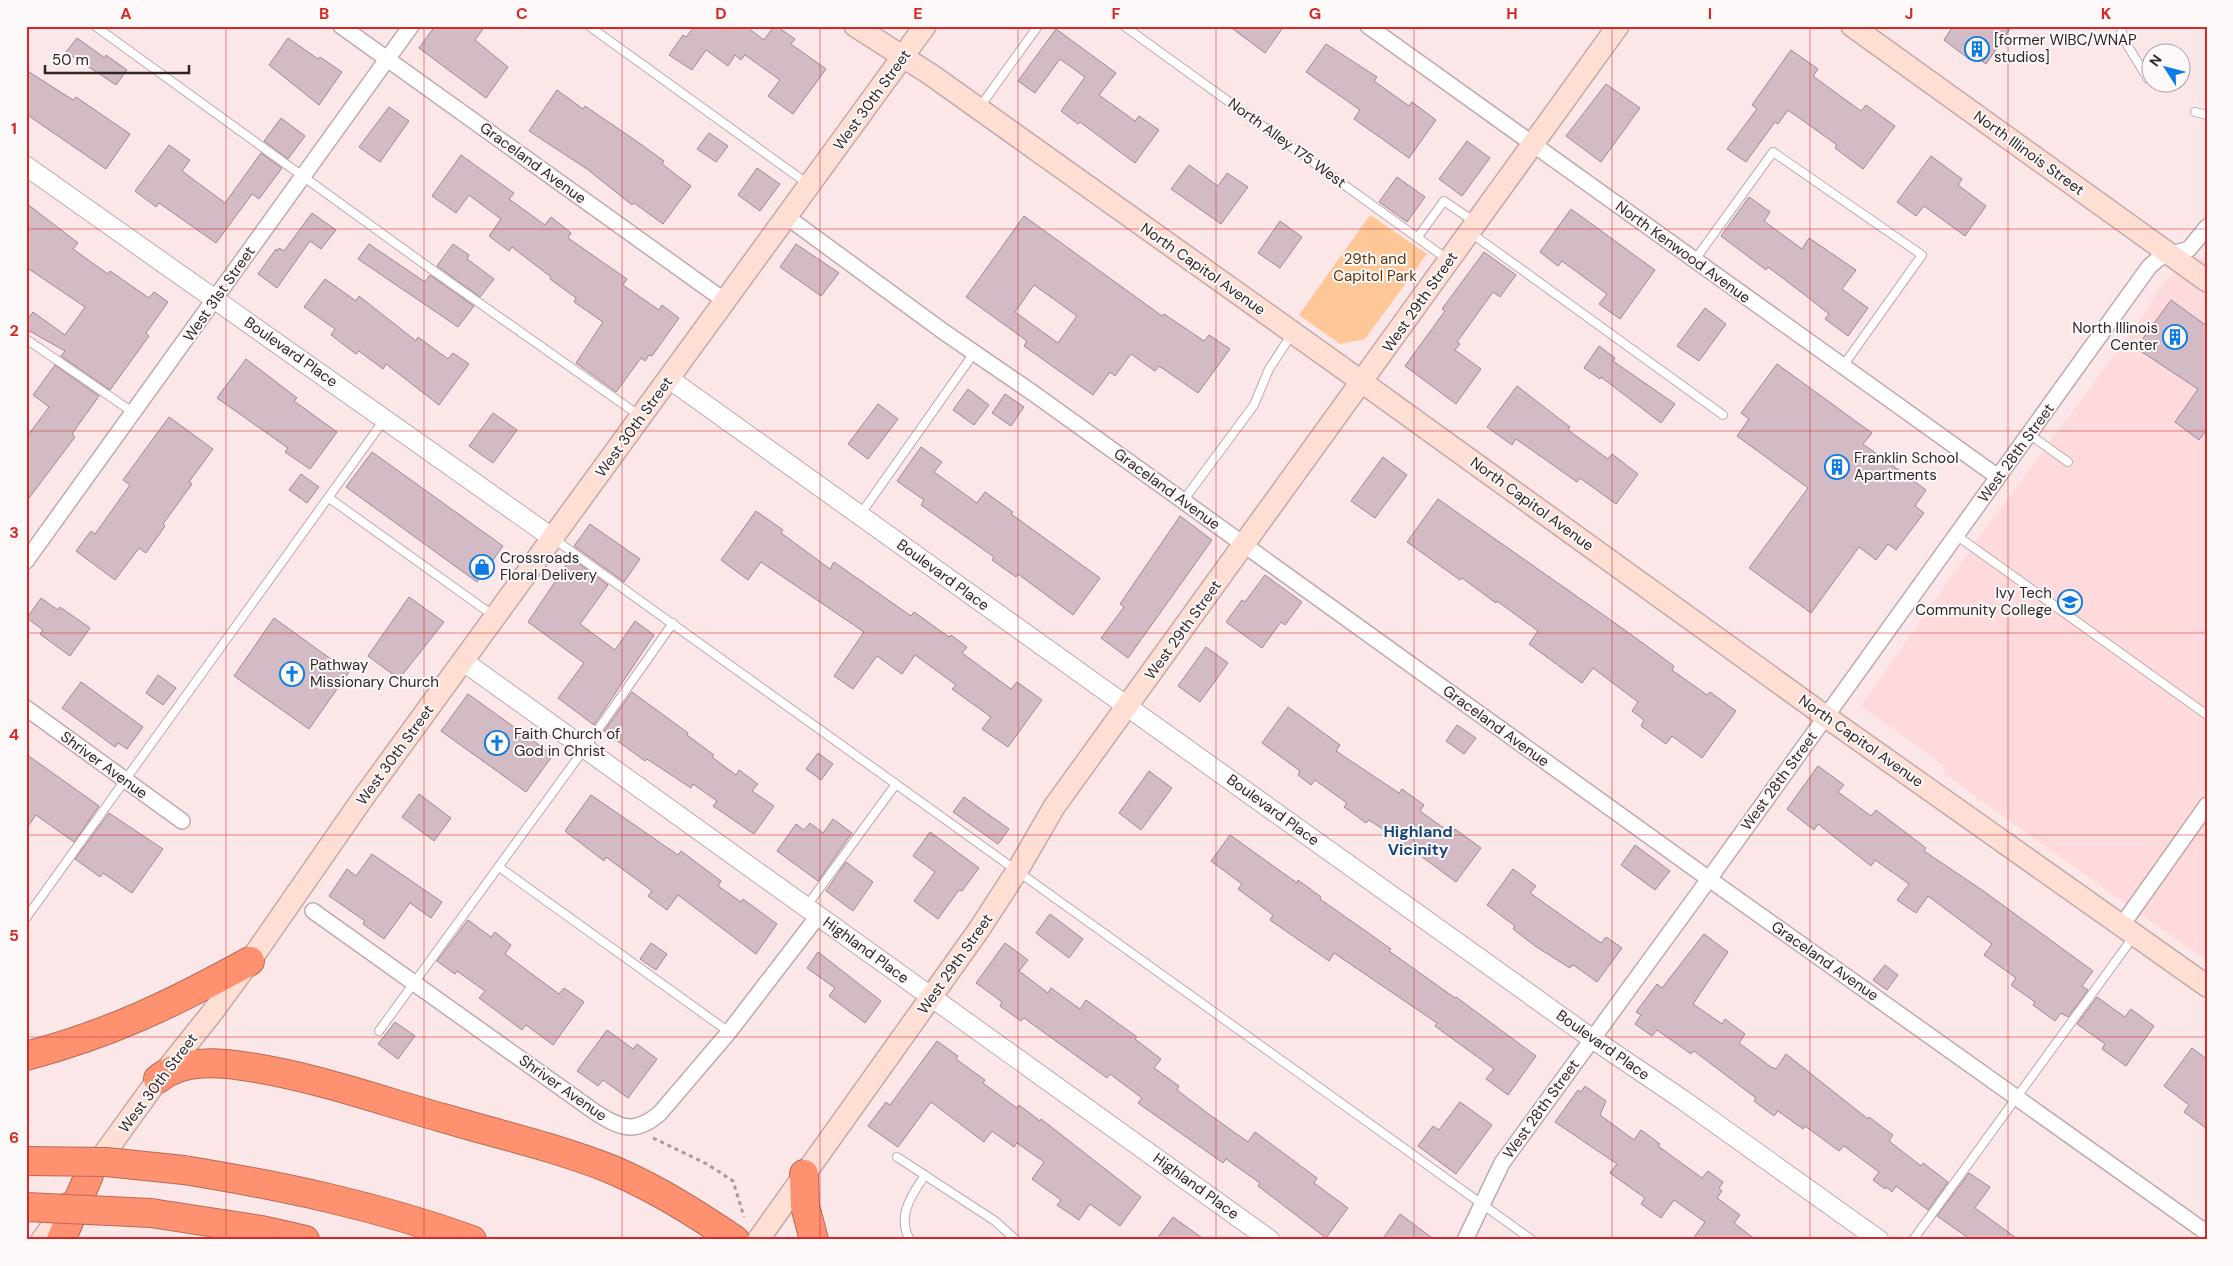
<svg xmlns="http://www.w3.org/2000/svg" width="2233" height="1266" font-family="'DM Sans',sans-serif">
<rect width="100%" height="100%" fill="#fce7e8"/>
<path fill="#fedadd" d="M2207 254V961L1980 800 1943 772 1946 767 1861 706 1977 540 2143 316 2164 281Z"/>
<path fill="#fec798" d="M1370 215 1427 254 1365 339 1340 344 1299 315Z"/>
<path fill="#d2bbc5" stroke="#9f8992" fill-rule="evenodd" d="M435 26H485L475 40 508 67 486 98 419 48Z
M695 26H745L764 40 774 26H776L795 39 791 44 826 69 793 114 768 96 780 80 745 55 741 60 735 55 728 66 706 50 692 70 669 55 683 35 686 37Z
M1229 26H1284L1265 53Z
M1953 26H2012L1986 64 1973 55 1969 59 1944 40Z
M1056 29 1116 73 1099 95 1135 121 1139 116 1159 130 1135 163 1080 122 1078 124 1061 111 1085 77 1060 59 1035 93 1018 81Z
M77 38 105 58 106 55 127 70 116 85 66 52Z
M288 38 318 59 320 57 342 72 319 105 269 65Z
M1326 44 1377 77 1374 81 1409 106 1412 102 1436 120 1409 158 1354 119 1360 110 1306 72Z
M1791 50 1818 69 1813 76 1861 111 1866 105 1895 126 1863 169 1835 148 1837 145 1788 110 1778 124 1775 122 1746 162 1727 149 1757 109 1752 105Z
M26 70 73 100 76 97 130 134 106 169 26 114Z
M1606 84 1640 108 1601 162 1566 136Z
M557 90 583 109 585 106 642 145 664 161 662 164 691 186 663 224 634 203 632 205 587 169 529 131Z
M389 107 409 121 380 162 359 147Z
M281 118 305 136 288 159 264 141Z
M709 133 728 146 716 162 697 149Z
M1467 141 1490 158 1462 196 1439 179Z
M169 145 190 160 182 171 225 203 261 153 282 168 259 199 252 194 216 243 159 203 156 207 135 191Z
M461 155 514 193 509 199 545 225 551 217 571 233 568 238 627 279 623 285 659 310 662 305 679 318 652 356 649 355 645 361 641 358 616 392 576 363 603 322 574 302 576 298 550 279 551 277 512 247 509 251 489 236 501 219 469 195 456 213 432 196Z
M1931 156 1962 179 1958 185 1986 206 1965 236 1924 206 1916 216 1897 202Z
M1189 165 1218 186 1227 173 1248 187 1221 224 1171 189Z
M757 168 780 184 760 211 738 195Z
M1397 177 1425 197 1407 222 1379 202Z
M1749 197 1770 212 1764 221 1802 249 1809 238 1856 270 1842 289 1868 308 1848 336 1825 319 1829 314 1805 295 1768 267 1766 270 1721 236Z
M26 203 78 243 73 249 108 274 110 271 149 298 154 292 168 302 146 333 149 336 110 390 61 356 65 351 26 329V321L33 312 65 335 85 307 26 267Z
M1571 209 1655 270 1620 319 1599 304 1607 294 1562 261 1558 266 1540 252Z
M312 213 336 230 321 249 310 241 277 288 258 274 276 249 277 251 279 248 284 251Z
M1024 216 1162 316 1164 314 1204 341 1209 335 1230 349 1198 393 1159 366 1155 371 1131 354 1115 376 1110 372 1093 395 1024 346 1027 341 966 297ZM1034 285 1077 316 1058 343 1015 312Z
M1280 221 1302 237 1280 268 1258 253Z
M369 244 425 282 430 275 474 306 458 327 358 259Z
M453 244 469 255 467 259 494 279 480 297 437 266Z
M796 244 839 273 821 296 780 267Z
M1484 252 1516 275 1500 297 1493 292 1457 342 1460 344 1455 350 1481 369 1456 404 1405 366 1445 311 1442 309Z
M325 279 356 301 359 296 416 341 418 337 448 359 453 353 469 364 439 405 386 364 383 369 359 351 356 354 331 335 335 329 304 307Z
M2171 300 2207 326V429L2199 440 2175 422 2198 389 2136 348Z
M1705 308 1726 324 1699 361 1677 346Z
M1599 346 1615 358 1613 361 1675 404 1661 423 1601 377 1600 379 1584 368Z
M246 359 297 398 294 401 337 432 310 469 285 452 288 448 217 398Z
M1777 364 1872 433 1863 444 1926 490 1915 506 1924 513 1896 550 1888 544 1876 560 1859 547 1811 613 1749 568 1808 488 1737 436 1749 419 1741 413Z
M55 365 99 396 72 434 75 437 26 502V438L49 407 33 395Z
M1517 386 1570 427 1568 430 1608 459 1612 454 1638 474 1616 504 1580 478 1577 482 1516 439 1512 445 1487 427Z
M968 389 989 405 974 425 953 410Z
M1005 394 1024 407 1011 426 992 413Z
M878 404 898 419 868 459 848 444Z
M493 413 517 430 493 463 469 446Z
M169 417 213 449 189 482 192 484 163 524 165 526 146 553 139 548 115 580 76 551 91 531 95 534 130 485 123 480Z
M921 447 942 462 934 472 977 503 985 492 1013 512 1011 514 1100 578 1073 615 1018 574 1016 577 992 560 994 557 921 505 924 500 897 481Z
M372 452 503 546 477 582 346 487Z
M1383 457 1407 475 1375 518 1351 501Z
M301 474 319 487 307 503 289 490Z
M1438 499 1622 628 1674 666 1672 670 1707 695 1710 692 1736 711 1702 758 1672 736 1666 744 1641 726 1644 720 1632 711 1638 702 1593 668 1582 683 1529 644 1538 631 1497 601 1496 603 1462 578 1460 580 1407 542Z
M756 511 783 530 781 533 830 569 834 562 911 616 914 612 949 637 951 635 967 647 962 653 1011 689 1017 682 1042 700 1008 747 982 729 991 717 952 689 956 685 915 655 902 674 877 656 853 689 834 676 864 632 761 562 748 580 721 560Z
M1180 516 1212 540 1128 658 1101 638 1124 607 1120 604Z
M590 524 640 559 624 582 574 546Z
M571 558 608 585 580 624 615 650 635 621 654 635 594 725 558 698 584 663 528 622Z
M1265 575 1302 602 1285 625 1281 622 1262 648 1226 622 1242 600 1245 602Z
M409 597 444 622 399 679 368 656Z
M41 598 58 610 60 607 90 628 70 656 40 634 43 630 27 618Z
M274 618 349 672 309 729 234 676Z
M1206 647 1228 663 1200 702 1178 686Z
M158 675 176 688 163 705 146 693Z
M81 682 143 727 127 749 118 743 115 747 62 708Z
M632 692 688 733 687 735 714 755 712 757 736 775 739 770 758 784 752 791 774 806 754 834 713 806 717 801 693 784 691 788 647 759 645 761 604 731Z
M468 694 553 755 526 792 441 731Z
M1288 707 1340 745 1336 751 1399 793 1402 789 1424 805 1420 811 1452 834 1455 829 1481 848 1456 882 1399 840 1369 820 1366 823 1344 807 1347 803 1315 780 1311 785 1298 775 1300 771 1262 743Z
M1457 725 1476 738 1464 754 1446 741Z
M818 753 833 764 821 780 806 769Z
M26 754 99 806 74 842 36 815 26 829Z
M1818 766 1844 785 1838 792 1871 816 1876 810 1926 848 1924 851 1982 890 2093 971 2082 986 2088 990 2068 1017 2061 1013 2055 1021 2033 1005 2035 1002 2011 985 2016 978 1984 955 1992 944 1928 896 1916 913 1897 900 1909 884 1875 860 1871 866 1818 824 1814 830 1787 809Z
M1149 771 1172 788 1141 830 1119 813Z
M419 794 451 818 434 841 402 817Z
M591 795 678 855 681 851 721 881 718 886 741 902 743 899 777 924 756 954 678 895 667 910 648 896 652 891 606 857 604 861 565 831Z
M964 797 1009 829 998 844 953 812Z
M109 813 163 849 132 893 103 873 100 877 75 859Z
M833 819 852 833 818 881 777 851 796 824 804 830 810 823 823 833Z
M930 832 979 868 962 891 959 890 938 919 914 901 935 872 913 856Z
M1230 835 1297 883 1298 880 1321 897 1320 899 1391 949 1389 951 1455 998 1456 997 1536 1056 1508 1095 1486 1079 1494 1069 1435 1026 1437 1023 1334 953 1329 961 1270 920 1273 915 1238 889 1242 884 1211 861Z
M1635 845 1670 871 1655 890 1621 865Z
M372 854 442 902 431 918 410 903 384 939 363 924 365 921 329 896 347 869 356 876Z
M846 862 873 882 853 911 826 891Z
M1513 869 1536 886 1530 893 1568 920 1601 943 1606 937 1622 948 1597 982 1575 966 1572 965 1570 968 1535 946 1513 929 1515 926 1487 905Z
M1050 914 1083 939 1069 958 1036 933Z
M468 920 491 937 495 932 511 945 505 954 559 994 564 988 584 1002 553 1045 526 1025 522 1030 479 998 485 991 457 971 455 974 437 961Z
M1704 934 1728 952 1693 1004 1722 1024 1725 1019 1745 1034 1739 1043 1771 1067 1776 1069 1786 1054 1868 1119 1869 1117 1893 1135 1889 1141 1921 1166 1923 1163 1948 1182 1928 1210 1896 1186 1892 1192 1886 1187 1885 1189 1873 1180 1879 1172 1844 1146 1839 1151 1805 1126 1803 1129 1778 1111 1774 1116 1754 1101 1756 1098 1694 1051 1691 1054 1657 1030 1652 1036 1635 1024 1641 1015 1636 1012 1657 984 1662 988Z
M651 943 667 954 656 970 640 959Z
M1005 943 1028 960 1019 971 1048 993 1051 988 1080 1009 1086 1000 1137 1037 1135 1039 1161 1059 1154 1068 1179 1086 1177 1090 1210 1115 1248 1142 1255 1132 1317 1178 1314 1183 1348 1208 1326 1238 1258 1186 1260 1183 1226 1159 1223 1163 1138 1103 1142 1098 1110 1074 1107 1078 1024 1018 1021 1021 1000 1006 1002 1002 976 983Z
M818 952 881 1001 865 1023 829 996 835 988 807 968Z
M1885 965 1898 975 1887 990 1873 980Z
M2097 997 2125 1017 2131 1009 2154 1026 2126 1066 2102 1049 2105 1044 2077 1024Z
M395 1022 415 1036 398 1059 378 1044Z
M607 1030 633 1049 637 1044 657 1059 628 1098 603 1080 598 1086 577 1071Z
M937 1041 958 1056 956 1059 985 1080 983 1083 1017 1108 1019 1105 1040 1121 1041 1119 1141 1197 1120 1226 1090 1204 1079 1220 1057 1205 1061 1200 1032 1179 1044 1162 1017 1143 1014 1147 992 1131 984 1142 931 1102 898 1147 868 1126 886 1102 890 1105Z
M2192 1048 2207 1059V1129L2184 1112 2189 1105 2164 1086Z
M1585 1086 1606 1101 1600 1115 1634 1140 1641 1130 1660 1144 1658 1146 1702 1178 1708 1171 1723 1182 1719 1188 1722 1191 1717 1198 1740 1215 1734 1223 1756 1240H1692L1705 1222 1674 1200 1661 1218 1641 1204 1645 1198 1610 1173 1617 1164 1555 1122 1578 1090 1581 1092Z
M1460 1102 1492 1125 1456 1174 1418 1146 1433 1126 1439 1130Z
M1969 1173 1990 1187 1975 1208 2019 1240H1971L1937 1216Z
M1400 1214 1435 1240H1382Z
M1173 1217 1205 1240H1156Z"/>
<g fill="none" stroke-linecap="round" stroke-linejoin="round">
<defs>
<path id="service" d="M95 26 431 269 640 416
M589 26 808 184
M1124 26 1447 259
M2120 26 2126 43 2148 79
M979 108 1038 26
M2195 112 2207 115
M1471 233 1723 415
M1417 238 1444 201 1475 222
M1694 261 1773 152 1922 255 1843 366
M26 339 134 413
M2029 434 2068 462
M329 498 494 616
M1183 501 1254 405 1269 369 1292 334
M860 515 974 353
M1956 535 2207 715
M554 539 1532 1240
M499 867 729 1032
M806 907 896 784
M26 918 384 420
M379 1031 585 748 673 623
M897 1157 995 1221 1016 1240
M910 1240C896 1216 912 1195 925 1175
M1913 1240 2134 936"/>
<path id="minor" d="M341 26 725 301
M1368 26 1998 477
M787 217 944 332 1033 393 1709 879 2207 1233
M26 561 411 26
M26 708 182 821
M313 911 595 1112C620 1128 635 1135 660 1113L729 1032 818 916
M2122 925 2207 805
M1465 1240 1502 1163 1709 879 2149 267 2159 258 2189 249 2207 227"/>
<path id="tertiary" d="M26 166 554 539
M668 378 1581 1031 1683 1100 1879 1240
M463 661 1270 1240"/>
<path id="secondary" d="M855 26 930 74 1337 364 1825 716 2207 986
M1852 26 2207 281
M91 1172 151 1089 211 1014 250 961 363 798 925 26
M42 1240 69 1203
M758 1240 978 931 1017 871 1054 807 1618 26"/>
<path id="motorway" d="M26 1056C110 1034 174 1003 250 961
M158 1079C182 1059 219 1062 249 1067 315 1077 379 1100 443 1118 500 1135 559 1148 613 1170 657 1189 695 1213 735 1240
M184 1170C282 1186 378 1206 472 1240
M804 1174 805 1206 814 1240
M151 1213 261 1230 305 1240
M61 1240 89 1175"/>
</defs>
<use href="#service" stroke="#c2a9ab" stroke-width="10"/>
<use href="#minor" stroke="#c2a9ab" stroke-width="18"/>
<use href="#tertiary" stroke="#c2a9ab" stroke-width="21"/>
<use href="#secondary" stroke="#c2a9ab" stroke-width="24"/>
<use href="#motorway" stroke="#b66b56" stroke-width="30"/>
<path stroke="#ab9a9b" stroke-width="3" stroke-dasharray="4 4" stroke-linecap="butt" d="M653 1138 707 1164 733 1181 744 1217"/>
<use href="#service" stroke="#fff" stroke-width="8"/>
<use href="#minor" stroke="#fff" stroke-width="15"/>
<use href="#tertiary" stroke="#fff" stroke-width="19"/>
<use href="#secondary" stroke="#ffded4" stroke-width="21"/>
<use href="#motorway" stroke="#fe9170" stroke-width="28"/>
<defs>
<path id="motorway-bridge" d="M26 1161 106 1162 184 1170
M26 1207 151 1213"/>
</defs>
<use href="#motorway-bridge" stroke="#b66b56" stroke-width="30" stroke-linecap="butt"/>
<use href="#motorway-bridge" stroke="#fe9170" stroke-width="28"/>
</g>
<path fill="none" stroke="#d62828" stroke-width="1" stroke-opacity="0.55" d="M226 26V1240M424 26V1240M622 26V1240M820 26V1240M1018 26V1240M1216 26V1240M1414 26V1240M1612 26V1240M1810 26V1240M2008 26V1240M26 229H2207M26 431H2207M26 633H2207M26 835H2207M26 1037H2207"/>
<defs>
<symbol id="building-ring" viewBox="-11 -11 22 22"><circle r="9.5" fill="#fef9f9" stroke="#0c7be2" stroke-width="1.5"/><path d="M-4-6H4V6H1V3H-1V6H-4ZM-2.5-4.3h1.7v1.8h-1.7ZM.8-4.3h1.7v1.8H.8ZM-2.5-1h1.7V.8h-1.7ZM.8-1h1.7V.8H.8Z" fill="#0c7be2"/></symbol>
<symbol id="shop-ring" viewBox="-11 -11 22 22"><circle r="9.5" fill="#fef9f9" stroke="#0c7be2" stroke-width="1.5"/><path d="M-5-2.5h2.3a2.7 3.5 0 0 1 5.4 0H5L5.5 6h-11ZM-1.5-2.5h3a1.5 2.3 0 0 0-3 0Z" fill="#0c7be2"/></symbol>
<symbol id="university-ring" viewBox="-11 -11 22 22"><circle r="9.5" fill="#fef9f9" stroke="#0c7be2" stroke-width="1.5"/><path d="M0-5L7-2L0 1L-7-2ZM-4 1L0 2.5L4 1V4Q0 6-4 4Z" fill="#0c7be2"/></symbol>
<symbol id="church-ring" viewBox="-11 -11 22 22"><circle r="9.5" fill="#fef9f9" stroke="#0c7be2" stroke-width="1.5"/><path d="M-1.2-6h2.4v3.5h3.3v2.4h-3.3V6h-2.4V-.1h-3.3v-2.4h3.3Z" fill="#0c7be2"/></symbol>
</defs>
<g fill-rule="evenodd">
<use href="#building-ring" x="1963" y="35" width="28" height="28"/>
<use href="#building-ring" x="2161" y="323" width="28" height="28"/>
<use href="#building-ring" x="1823" y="453" width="28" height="28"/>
<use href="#shop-ring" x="468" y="553" width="28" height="28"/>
<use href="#university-ring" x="2056" y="588" width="28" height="28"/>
<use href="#church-ring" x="278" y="660" width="28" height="28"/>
<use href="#church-ring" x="483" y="729" width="28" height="28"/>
</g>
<g text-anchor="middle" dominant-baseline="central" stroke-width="4" stroke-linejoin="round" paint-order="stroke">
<g font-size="15" fill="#2f2526" stroke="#fef9f9" text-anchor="start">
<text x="1994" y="40">[former WIBC/WNAP<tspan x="1994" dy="17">studios]</tspan></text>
<text x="2158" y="328" text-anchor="end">North Illinois<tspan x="2158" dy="17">Center</tspan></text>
<text x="1854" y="458">Franklin School<tspan x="1854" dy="17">Apartments</tspan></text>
<text x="500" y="558">Crossroads<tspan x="500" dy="17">Floral Delivery</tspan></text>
<text x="2052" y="593" text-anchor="end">Ivy Tech<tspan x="2052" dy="17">Community College</tspan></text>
<text x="310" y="665">Pathway<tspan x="310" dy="17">Missionary Church</tspan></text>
<text x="514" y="734">Faith Church of<tspan x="514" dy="17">God in Christ</tspan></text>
</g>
<g font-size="15" fill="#2f2526" stroke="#fef9f9">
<text transform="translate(872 100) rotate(-54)">West 30th Street</text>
<text transform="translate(1287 143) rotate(36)">North Alley 175 West</text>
<text transform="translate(2029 153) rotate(36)">North Illinois Street</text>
<text transform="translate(533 163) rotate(36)">Graceland Avenue</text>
<text transform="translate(1683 252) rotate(36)">North Kenwood Avenue</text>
<text transform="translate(1203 269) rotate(35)">North Capitol Avenue</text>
<text transform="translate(219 294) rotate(-55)">West 31st Street</text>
<text transform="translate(1420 302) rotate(-55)">West 29th Street</text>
<text transform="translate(291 352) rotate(35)">Boulevard Place</text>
<text transform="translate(634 427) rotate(-54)">West 30th Street</text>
<text transform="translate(2016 453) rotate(-54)">West 28th Street</text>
<text transform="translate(1167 489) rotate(36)">Graceland Avenue</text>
<text transform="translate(1532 504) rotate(36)">North Capitol Avenue</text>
<text transform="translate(943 575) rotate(36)">Boulevard Place</text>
<text transform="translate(1183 630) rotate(-54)">West 29th Street</text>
<text transform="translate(1496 726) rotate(36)">Graceland Avenue</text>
<text transform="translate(1861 741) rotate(35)">North Capitol Avenue</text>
<text transform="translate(395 755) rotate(-54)">West 30th Street</text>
<text transform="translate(104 765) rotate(36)">Shriver Avenue</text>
<text transform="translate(1779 781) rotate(-54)">West 28th Street</text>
<text transform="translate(1273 810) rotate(36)">Boulevard Place</text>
<text transform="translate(866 950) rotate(36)">Highland Place</text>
<text transform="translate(1825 961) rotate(35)">Graceland Avenue</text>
<text transform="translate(955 964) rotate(-55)">West 29th Street</text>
<text transform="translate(1603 1045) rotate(35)">Boulevard Place</text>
<text transform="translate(158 1083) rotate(-53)">West 30th Street</text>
<text transform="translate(563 1088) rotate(35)">Shriver Avenue</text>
<text transform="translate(1541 1109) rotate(-54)">West 28th Street</text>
<text transform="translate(1196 1186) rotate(36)">Highland Place</text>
</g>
<g font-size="15" fill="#5d360d" stroke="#fef9f9">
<text x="1375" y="259">29th and<tspan x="1375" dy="17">Capitol Park</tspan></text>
</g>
<g font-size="16" font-weight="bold" fill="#184679" stroke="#fef9f9">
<text x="1418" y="831">Highland<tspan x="1418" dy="18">Vicinity</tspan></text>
</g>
</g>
<rect width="2233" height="1266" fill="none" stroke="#fef9f9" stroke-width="55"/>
<g transform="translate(2166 68) rotate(306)"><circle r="24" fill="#fef9f9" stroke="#aba4a5"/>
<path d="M0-4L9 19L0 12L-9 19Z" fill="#0c7be2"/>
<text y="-8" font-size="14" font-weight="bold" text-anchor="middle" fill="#2f2526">N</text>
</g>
<path d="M45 65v8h144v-8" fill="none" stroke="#2f2526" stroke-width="2.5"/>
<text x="52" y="65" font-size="15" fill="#2f2526" stroke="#fef9f9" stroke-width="4" paint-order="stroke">50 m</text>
<rect x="28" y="28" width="2178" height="1210" fill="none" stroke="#d62828" stroke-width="2"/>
<g font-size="16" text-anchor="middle" font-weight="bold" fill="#d62828">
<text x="126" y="19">A</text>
<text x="324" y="19">B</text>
<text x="522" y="19">C</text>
<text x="721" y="19">D</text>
<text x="918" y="19">E</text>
<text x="1116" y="19">F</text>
<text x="1315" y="19">G</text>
<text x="1512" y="19">H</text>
<text x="1710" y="19">I</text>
<text x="1909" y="19">J</text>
<text x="2106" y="19">K</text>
<text x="14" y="134">1</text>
<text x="14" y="336">2</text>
<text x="14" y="538">3</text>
<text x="14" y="740">4</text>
<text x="14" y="941">5</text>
<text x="14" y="1143">6</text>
</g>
</svg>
